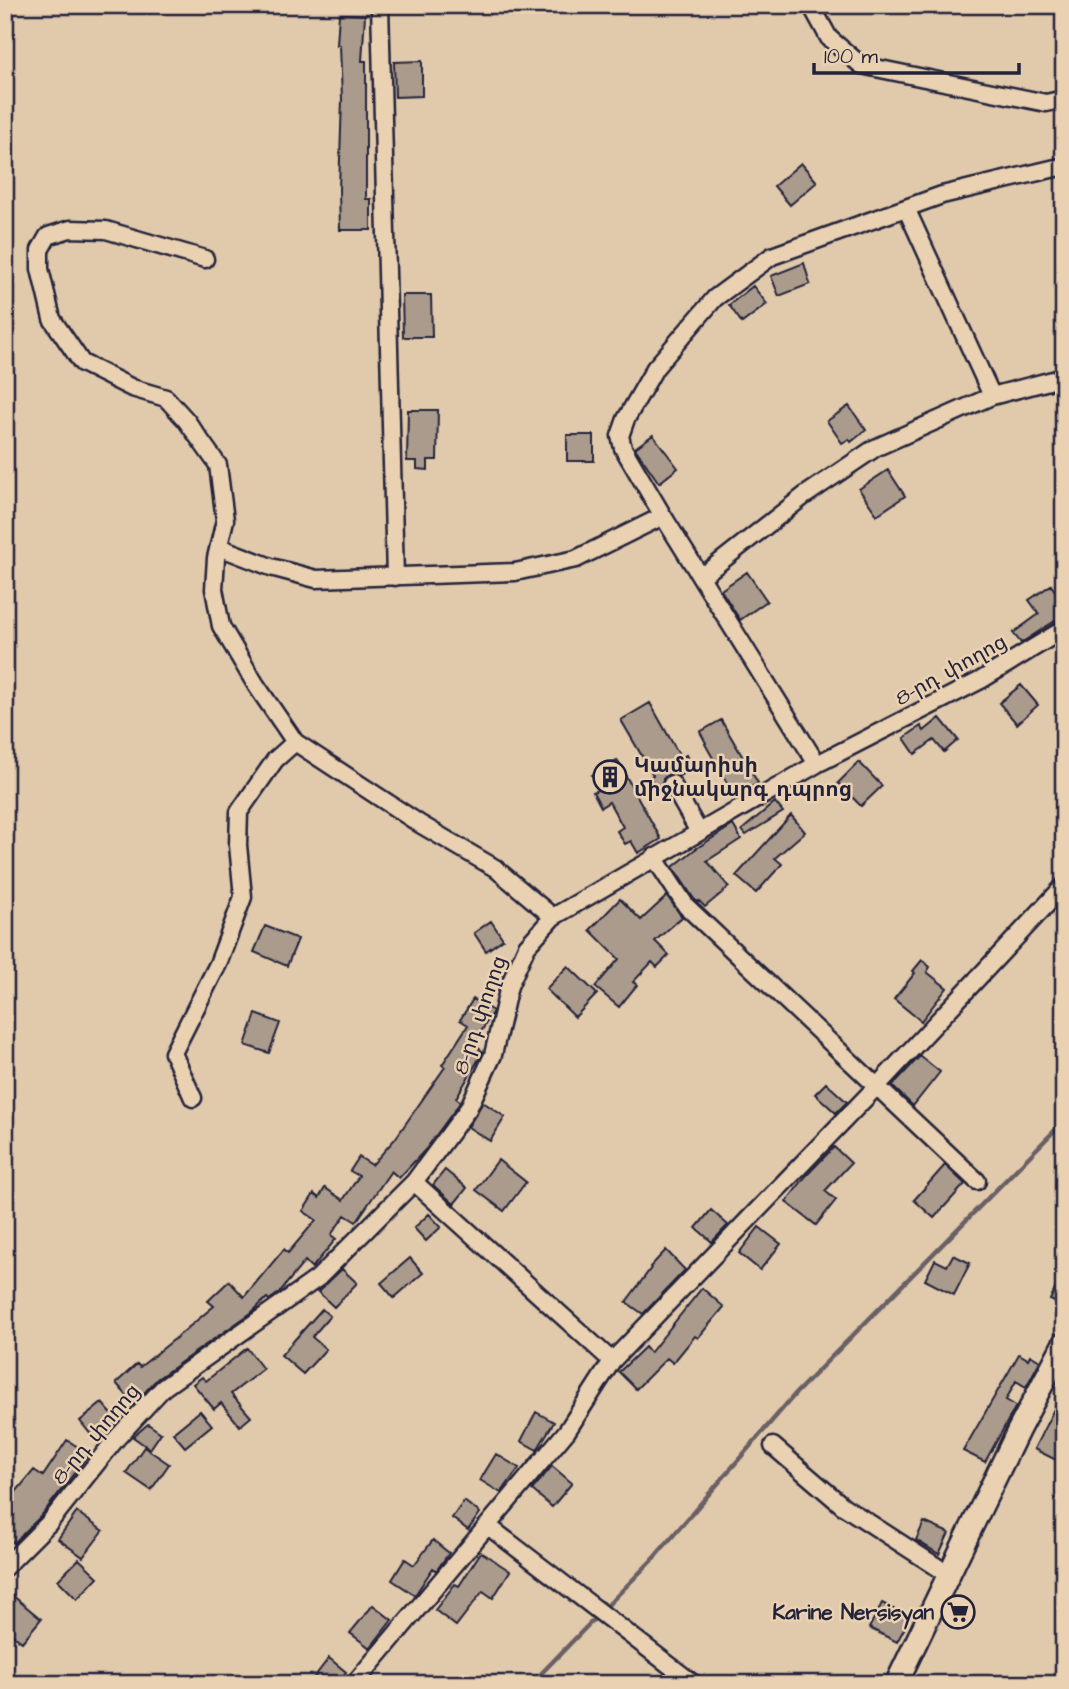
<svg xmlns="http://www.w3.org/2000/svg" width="1069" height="1689" font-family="'Architects Daughter','Noto Sans Armenian',sans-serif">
<rect width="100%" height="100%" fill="#e1caac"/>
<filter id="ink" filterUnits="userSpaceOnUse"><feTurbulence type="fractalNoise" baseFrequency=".0143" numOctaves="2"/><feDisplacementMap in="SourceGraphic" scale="14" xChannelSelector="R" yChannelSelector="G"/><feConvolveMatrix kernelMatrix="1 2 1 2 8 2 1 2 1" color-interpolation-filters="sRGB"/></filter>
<g filter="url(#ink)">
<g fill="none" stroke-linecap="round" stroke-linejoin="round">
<path stroke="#696065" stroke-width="4.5" d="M604 1609 652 1560 796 1393 1064 1121
M531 1684 597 1616"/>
</g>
<path fill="#ab9b8c" stroke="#22223b" stroke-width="2" d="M339 14 365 15 362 61H366V199H371V230H340L339 189 342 99 340 45H337Z
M422 61V96L395 97 394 62Z
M801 163 817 182 790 205 774 186Z
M804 263 810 284 779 296 771 276Z
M753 286 767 304 742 323 729 305Z
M402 295H431L432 337H403Z
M849 406 866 430 851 442 849 439 842 443 827 421Z
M408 410H438L437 460H428V470L417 469V461H407Z
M567 435H594V461H567Z
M653 435 678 468 659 483 635 448Z
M888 470 905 496 877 515 859 489Z
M747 572 767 601 740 620 721 590Z
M1051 585 1064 604V615L1021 643 1013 633 1039 614 1029 600Z
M1021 685 1038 705 1017 724 999 703Z
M650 703 681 758 686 755 693 768 679 776 667 775 663 779 662 786 657 789 650 777 653 775 621 720Z
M940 718 958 740 944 752 934 740 915 754 904 738 921 726 924 731Z
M721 720 758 783 735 797 705 744 706 743 700 732Z
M617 760 661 839 638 853 631 841 625 844 617 831 623 827 609 802 601 807 593 792 600 789 592 775Z
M859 762 882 786 861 806 838 783Z
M775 802 783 812 746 835 742 830Z
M791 815 805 832 775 858 782 864 756 893 736 876Z
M733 825 741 839 707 861 729 887 705 907 699 901 698 902 694 899 673 867 694 850Z
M667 896 682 917 655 941 669 955 657 967 652 962 633 982 637 985 619 1007 595 987 619 959 590 930 620 899 641 920Z
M491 921 503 939 486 951 474 933Z
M265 926 298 939 287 966 254 952Z
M922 960 930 967 927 972 947 988 921 1021 894 999 915 973 913 971Z
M568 966 597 994 575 1017 546 989Z
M473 999 493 1011 474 1044 483 1052 456 1098 460 1101 459 1104 426 1149 399 1178 391 1171 356 1222 345 1215 331 1235 336 1239 312 1268 305 1261 279 1293 269 1300 267 1298 251 1313 157 1379 134 1404 116 1383 137 1364 140 1367 171 1342 214 1306 208 1301 229 1281 244 1297 284 1249 288 1253 316 1220 303 1211 314 1194 319 1198 325 1188 343 1200 359 1176 350 1171 359 1157 372 1165 395 1139 445 1067 442 1065 468 1025 460 1020Z
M256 1014 280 1023 269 1053 245 1045Z
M920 1056 940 1072 913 1106 892 1086Z
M826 1083 847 1102 836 1113 815 1094Z
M483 1102 505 1117 490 1141 468 1127Z
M834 1147 851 1163 825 1191 836 1200 816 1225 786 1202 806 1176Z
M498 1160 526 1182 504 1211 476 1190Z
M945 1165 965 1184 934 1218 914 1200Z
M445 1170 467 1188 454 1204 433 1185Z
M711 1210 728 1225 712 1242 696 1228Z
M429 1214 441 1227 426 1241 414 1228Z
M759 1227 781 1244 760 1270 739 1253Z
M666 1250 685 1270 643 1314 626 1302 651 1268 650 1267Z
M953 1255 970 1263 954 1295 925 1280 935 1260 947 1266Z
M410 1258 423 1273 394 1298 381 1283Z
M342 1269 357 1283 334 1307 318 1292Z
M1064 1270V1306L1050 1300Z
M702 1288 724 1307 698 1338 695 1336 673 1363 667 1358 636 1389 619 1372 645 1347 650 1353Z
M322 1309 330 1316 312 1337 326 1349 303 1374 281 1355Z
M247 1348 263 1369 231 1394 251 1417 240 1426 221 1403 214 1409 193 1384 202 1377 206 1381Z
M1019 1354 1028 1359 1030 1355 1040 1361 1026 1387 1016 1381 1006 1400 1016 1406 985 1462 963 1451Z
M1064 1389V1450L1058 1461 1034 1449Z
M102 1403 118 1421 96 1441 80 1421Z
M200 1411 212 1425 185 1447 173 1433Z
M536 1412 554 1422 537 1450 521 1441Z
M148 1424 161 1433 150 1449 133 1437Z
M67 1440 89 1454 41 1516 14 1543 5 1535V1505L34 1470 43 1476Z
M144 1447 169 1464 151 1490 126 1473Z
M496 1454 519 1468 501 1493 480 1480Z
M552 1466 572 1483 552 1507 532 1490Z
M464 1501 480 1513 468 1530 452 1518Z
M77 1512 103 1531 83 1557 58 1539Z
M924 1522 949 1533 939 1554 916 1540Z
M433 1540 449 1553 436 1571 433 1568 415 1595 392 1580 405 1559 414 1565Z
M481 1552 510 1571 493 1598 483 1591 456 1626 435 1610 455 1584 459 1586Z
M79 1559 98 1577 77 1599 58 1580Z
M12 1595 41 1619 22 1642 5 1629V1604Z
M882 1603 910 1618 897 1642 869 1628Z
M954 1603 965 1607 960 1621 949 1617Z
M373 1605 392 1620 370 1648 350 1633Z
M329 1658 346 1672 337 1684H309Z"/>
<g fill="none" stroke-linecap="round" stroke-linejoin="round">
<defs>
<path id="minor" d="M380 5 395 577
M811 5 829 38 861 65 1046 103 1064 99
M906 208 992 396
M205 259 106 230 70 229 48 236 40 250V269L52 319 82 363 132 388 166 398 186 420 218 465 225 520 216 558 214 589 221 626 256 685 295 742
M663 516 623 448 620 436 626 419 655 368 715 298 772 256 942 195 1064 166
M219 547 271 567 316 579 515 572 576 559 663 516 817 764
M701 577 804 496 875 448 992 396 1064 377
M672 784 699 832
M654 857 686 906 977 1181
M193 1098 173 1053 218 964 243 897 238 845 239 812 275 760 295 742 420 824 495 868 553 917
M414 1182 612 1361
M773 1446 843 1506 948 1574
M488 1526 694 1684
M5 1567 49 1523 116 1439 163 1388 318 1278 414 1182 468 1109 493 1055 509 986 527 946 553 917 817 764 981 680 1064 629
M354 1684 567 1431 612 1361 878 1085 1064 886"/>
<path id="major" d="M896 1684 1018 1431 1064 1343"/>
</defs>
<use href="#minor" stroke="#22223b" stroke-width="21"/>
<use href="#major" stroke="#22223b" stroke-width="26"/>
<use href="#minor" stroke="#e9d1b1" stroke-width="16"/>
<use href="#major" stroke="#e9d1b1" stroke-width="21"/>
</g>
</g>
<defs>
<symbol id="building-ring" viewBox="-11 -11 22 22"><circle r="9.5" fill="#e9d1b1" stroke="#22223b" stroke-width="1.5"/><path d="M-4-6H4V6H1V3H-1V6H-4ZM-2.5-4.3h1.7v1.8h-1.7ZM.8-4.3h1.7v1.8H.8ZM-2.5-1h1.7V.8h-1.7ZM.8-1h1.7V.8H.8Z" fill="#22223b"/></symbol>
<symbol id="supermarket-ring" viewBox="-11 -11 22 22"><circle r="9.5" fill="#e9d1b1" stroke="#22223b" stroke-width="1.5"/><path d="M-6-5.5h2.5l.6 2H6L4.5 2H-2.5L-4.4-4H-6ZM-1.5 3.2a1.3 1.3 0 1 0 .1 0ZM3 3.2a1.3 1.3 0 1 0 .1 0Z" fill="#22223b"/></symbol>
</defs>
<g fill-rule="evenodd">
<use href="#building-ring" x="591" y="758" width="38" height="38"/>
<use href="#supermarket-ring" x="939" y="1593" width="38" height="38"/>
</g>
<g text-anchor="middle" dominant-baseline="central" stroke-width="5" stroke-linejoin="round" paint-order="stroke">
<g font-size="21" fill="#22223b" stroke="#e9d1b1">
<text transform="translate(951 670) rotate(-29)">8-րդ փողոց</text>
<text transform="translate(480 1015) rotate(-71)">8-րդ փողոց</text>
<text transform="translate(96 1434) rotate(-50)">8-րդ փողոց</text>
</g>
<g font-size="21" font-weight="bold" fill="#22223b" stroke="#e9d1b1" text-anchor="start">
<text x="634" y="765">Կամարիսի<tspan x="634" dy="24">միջնակարգ դպրոց</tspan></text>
<text x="934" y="1612" text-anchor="end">Karine Nersisyan</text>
</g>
</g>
<rect width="1069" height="1689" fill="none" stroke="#e9d1b1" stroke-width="28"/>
<rect x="14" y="14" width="1041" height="1661" fill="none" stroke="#22223b" stroke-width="2.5" filter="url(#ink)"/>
<path d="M814 63v10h205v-10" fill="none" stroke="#22223b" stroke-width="3.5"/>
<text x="824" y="63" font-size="21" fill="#22223b" stroke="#e9d1b1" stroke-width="5" paint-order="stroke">100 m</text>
</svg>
